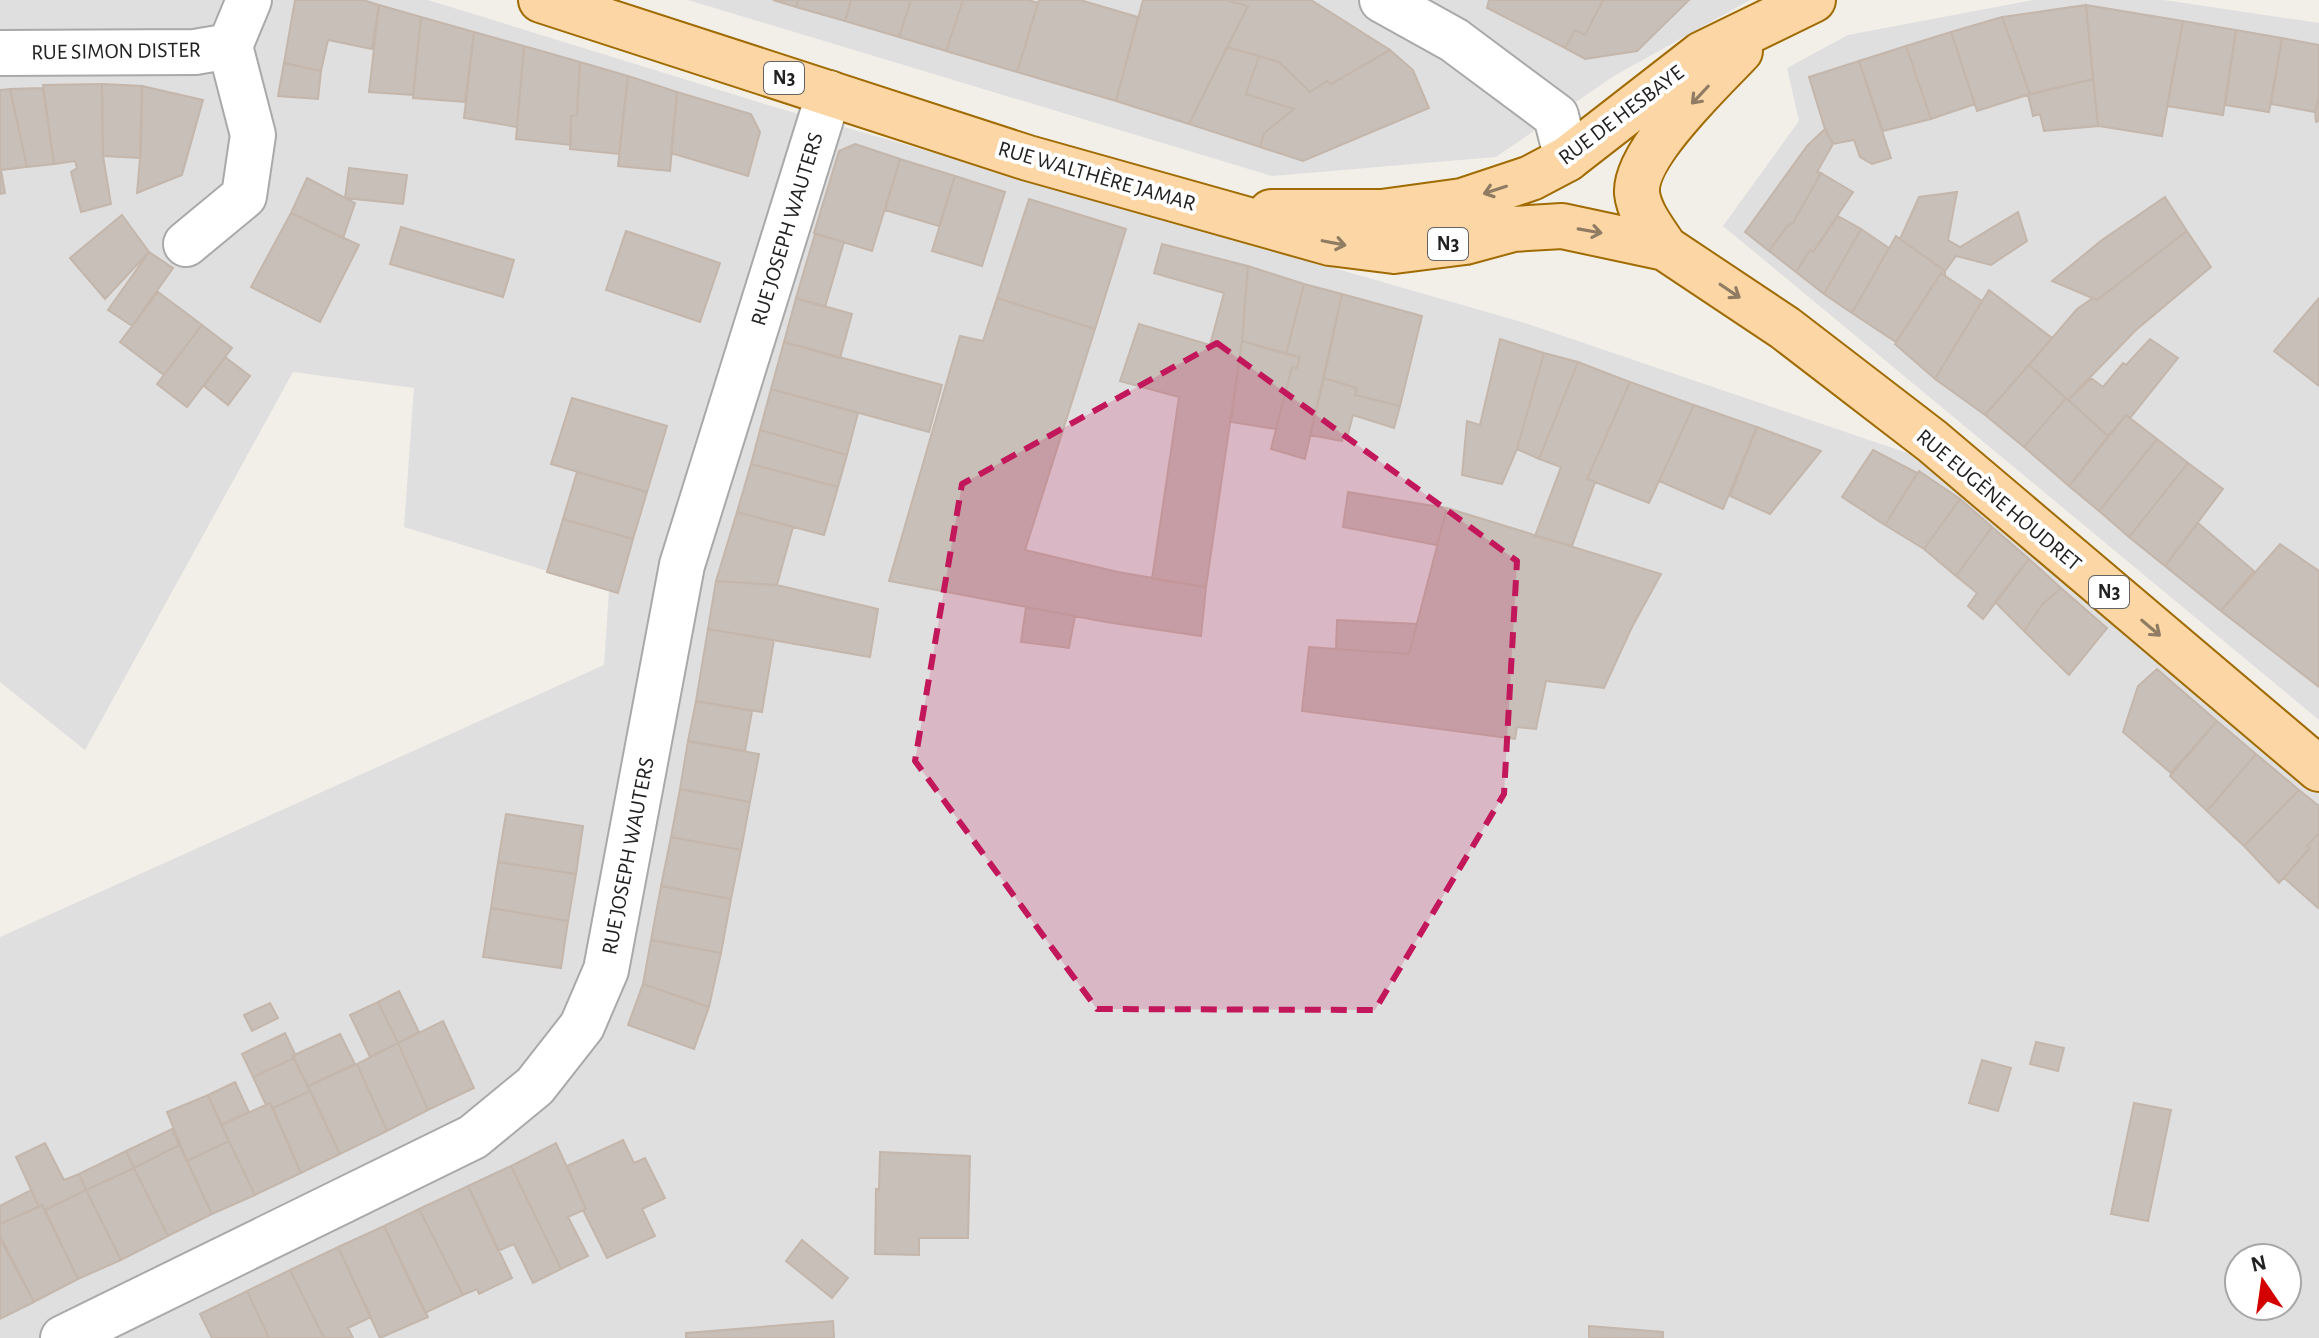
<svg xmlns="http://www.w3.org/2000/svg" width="2319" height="1338" font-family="'Alegreya Sans',sans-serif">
<rect width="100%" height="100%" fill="#f2efe9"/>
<path fill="#e0dfdf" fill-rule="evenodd" d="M0 0H428L771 106 1525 323 1925 459 2319 789V1338H0V937L604 665 609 590 404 527 414 388 293 372 85 750 0 682ZM2239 1258H2287V1306H2239Z
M688 0H1750L1614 76 1496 157 1272 176Z
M2033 0H2164L2319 23V720L1723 226 1799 121 1787 68 1848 35Z"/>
<path fill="#c7bfb8" stroke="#c4b6ab" stroke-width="2" d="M295 0H363L379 5 372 49 328 40 321 71 284 63Z
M773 0H798L796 7Z
M798 0H851L845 21 796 7Z
M851 0H911L899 37 845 21Z
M911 0H963L946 51 899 37Z
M963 0H1028L1038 3 1017 72 946 51Z
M1039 0H1080L1138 17 1116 101 1017 72Z
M1143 0H1227L1248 6 1189 124 1116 101Z
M1234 0H1311L1390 50 1331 84 1327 81 1310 92 1279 62 1227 47 1248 6 1232 2Z
M1489 0H1603L1585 35 1575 30 1565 48 1487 8Z
M1603 0H1689L1637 51 1585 59 1565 48 1575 30 1585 35Z
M379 5 421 17 413 95 369 92Z
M2086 5 2183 21 2162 136 2098 126Z
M2086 5 2093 79 2030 94 2002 17Z
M421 17 474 32 465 102 413 98Z
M2002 17 2030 94 1977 111 1951 32Z
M2183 21 2236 30 2223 115 2167 106Z
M2236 30 2282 38 2269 112 2225 105Z
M474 32 524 46 517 127 464 118Z
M1951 32 1975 104 1931 119 1906 46Z
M2282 38 2319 45V95L2315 112 2271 104Z
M524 46 580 62 577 115 571 116V145L516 139Z
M1906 46 1931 119 1883 131 1859 61Z
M1227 47 1259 56 1246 94 1294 109 1264 133 1260 147 1189 124Z
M1390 50 1413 70 1429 108 1303 161 1260 147 1264 133 1294 109 1246 94 1259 56 1279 62 1310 92 1327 81 1331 84Z
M1859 61 1891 158 1872 164 1860 157 1854 140 1833 144 1825 129 1809 77Z
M580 62 628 76 619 154 570 149 571 116 577 115Z
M284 63 321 71 318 99 278 96Z
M628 76 677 92 670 171 618 166Z
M2093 79 2098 126 2044 131 2040 114 2033 116 2028 95Z
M102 84 142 86 140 158 103 156Z
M102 84 103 156 111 204 81 212 71 172 77 168 75 161 54 164 43 85Z
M142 86 203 100 182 175 137 193 141 147Z
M43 88 54 164 27 167 10 89Z
M10 89 27 167 1 170 5 193 0 194V90Z
M677 92 751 114 760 132 748 176 671 153Z
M2319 95V121L2316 122 2315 112Z
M1825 129 1833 144 1817 172 1821 173 1793 223 1787 226 1769 251 1745 232 1807 146Z
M855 144 900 159 872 251 814 233 839 151Z
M900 159 955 176 939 226 885 210Z
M349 168 407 175 403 204 345 198Z
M1821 173 1853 192 1813 252 1810 250 1796 272 1769 251 1787 226 1793 223Z
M955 176 1005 192 982 266 932 251Z
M307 178 355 203 343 238 291 213Z
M1957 192 1948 240 1960 247 2018 212 2027 241 1991 265 1956 256 1945 271 1900 239 1919 197Z
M2165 197 2187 231 2097 300 2052 281 2102 240Z
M1029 199 1126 229 1095 329 997 298Z
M291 213 359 245 320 322 251 287Z
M122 215 149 252 105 299 70 258Z
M1838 216 1861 229 1824 294 1796 272 1810 250 1813 252Z
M401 227 514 260 503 297 390 264Z
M1861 229 1889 248 1852 313 1824 294Z
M626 231 720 263 700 322 606 290Z
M2187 231 2211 267 2136 330 2068 400 2029 365 2077 309 2093 298 2097 300Z
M815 234 844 242 825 307 796 298Z
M1896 236 1945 271V276L1941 273 1896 342 1852 313Z
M1162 244 1248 266 1242 341 1206 587 1152 579 1179 397 1120 381 1139 324 1210 345 1224 293 1154 273Z
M149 252 173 268 132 326 108 310Z
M1248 266 1304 284 1286 354 1242 341Z
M1941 273 1982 301 1935 379 1895 344Z
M1304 284 1342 294 1305 459 1271 449 1292 367 1297 368 1300 357 1286 354Z
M1989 290 2052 338 1985 415 1935 379Z
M158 292 202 325 164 375 120 342Z
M1342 294 1422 316 1400 406 1355 395 1357 388 1324 378Z
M796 298 852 314 840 358 784 342Z
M997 298 1095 329 1025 550 1118 572 1206 587 1201 636 1106 622 889 581 960 336 983 341Z
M2319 298V386L2274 351Z
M202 325 232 348 187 407 157 384Z
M1500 339 1544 353 1517 449 1502 484 1462 475 1467 421 1480 425Z
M2150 339 2178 358 2130 418 2126 415 2108 436 2068 400 2091 378 2103 387 2123 363 2126 365Z
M1242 341 1300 357 1297 368 1292 367 1276 429 1231 422Z
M784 342 942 385 929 432 771 389Z
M1544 353 1578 362 1539 459 1517 449Z
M225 357 250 376 228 405 204 386Z
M1578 362 1630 382 1587 479 1595 482 1572 546 1535 536 1561 467 1539 459Z
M2029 365 2066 398 2024 447 1985 415Z
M1324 378 1357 388 1355 395 1400 406 1394 428 1353 415 1348 434H1343L1342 441 1310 435Z
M1630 382 1694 405 1649 503 1587 479Z
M771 389 858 413 847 455 760 430Z
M572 398 667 426 647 492 551 464Z
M2066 398 2108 436 2069 486 2024 447Z
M1694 405 1757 427 1723 509 1659 481Z
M2126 415 2157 439 2099 511 2069 486Z
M1757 427 1821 451 1770 514 1730 496Z
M760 430 847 455 838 487 751 464Z
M2157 439 2188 463 2129 537 2099 511Z
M1873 450 1917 473 1885 525 1842 497Z
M2188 463 2223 489 2165 566 2129 537Z
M751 464 838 487 824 535 737 512Z
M1919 471 1960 499 1924 549 1885 525Z
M577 472 647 492 633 539 563 519Z
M1348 492 1447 508 1437 545 1343 527Z
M1960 499 1992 527 1956 576 1924 549Z
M1447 508 1661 574 1632 627 1604 688 1546 681 1536 729 1517 727 1515 739 1302 711 1309 647 1409 654Z
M737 512 793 527 777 585 716 581Z
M563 519 633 539 618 593 547 572Z
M2198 523 2254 571 2221 611 2165 566Z
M1992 527 2029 559 1983 619 1968 606 1977 593 1956 576Z
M2280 544 2319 571V687L2221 611Z
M2029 559 2061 588 2042 605 2024 631 1995 602Z
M716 581 777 585 878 609 870 657 708 629Z
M2061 588 2107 628 2069 675 2024 631 2042 605Z
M1026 607 1075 616 1069 648 1021 642Z
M1337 620 1417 624 1409 654 1336 649Z
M708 629 774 640 762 712 696 701Z
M2157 669 2217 721 2171 773 2123 732 2138 686Z
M696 701 752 711 745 751 688 741Z
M2217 721 2256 754 2207 811 2170 776Z
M688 741 759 754 750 802 680 789Z
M2256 754 2299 790 2244 846 2207 811Z
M680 789 750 802 741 850 671 837Z
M2299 790 2319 806V833L2307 846 2310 848 2279 883 2244 846Z
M506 814 583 826 576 874 498 862Z
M2319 833V907L2318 908 2284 878 2310 848 2307 846Z
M671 837 741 850 731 899 661 886Z
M498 862 576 874 568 921 491 908Z
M661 886 731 899 721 953 651 940Z
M491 908 568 921 561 968 483 957Z
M651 940 721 953 709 1007 643 984Z
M643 984 709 1007 694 1049 628 1025Z
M399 991 419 1032 398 1043 378 1002Z
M378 1002 398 1043 370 1057 350 1015Z
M270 1003 278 1018 252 1031 244 1015Z
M443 1021 474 1088 428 1110 398 1043Z
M285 1033 295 1054 294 1058 253 1077 242 1054Z
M340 1034 355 1064 308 1086 292 1056Z
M2036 1042 2064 1048 2058 1071 2030 1064Z
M398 1043 428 1110 387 1131 357 1064Z
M294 1058 310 1091 273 1108 270 1103 266 1105 253 1077Z
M1982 1060 2011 1068 1998 1111 1969 1103Z
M357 1064 387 1131 340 1154 308 1086Z
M235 1082 249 1112 221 1125 208 1095Z
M310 1091 340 1154 301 1173 273 1108Z
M208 1095 229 1141 187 1161 167 1112Z
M270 1103 301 1173 255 1195 221 1125Z
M2134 1103 2171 1110 2148 1221 2111 1214Z
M172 1129 179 1145 134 1168 126 1151Z
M623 1140 634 1163 645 1158 665 1198 642 1209 655 1236 607 1258 583 1210 586 1209 567 1166Z
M229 1141 255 1195 212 1214 187 1161Z
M45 1143 64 1180 79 1174 86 1190 45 1210 42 1205 39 1207 16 1157Z
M556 1143 586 1209 568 1217 588 1256 561 1269 511 1166Z
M179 1145 212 1214 168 1236 134 1168Z
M126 1151 134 1168 86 1190 79 1174Z
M880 1152 970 1156 968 1238H919V1255L875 1254 876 1189 879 1190Z
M511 1166 561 1269 533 1283 514 1244 498 1251 468 1186Z
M134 1168 168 1236 121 1260 86 1190Z
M468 1186 512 1278 479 1294 477 1289 463 1295 419 1209Z
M31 1190 39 1207 0 1224V1206Z
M86 1190 121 1260 78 1279 45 1210Z
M42 1205 78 1279 34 1302 0 1239V1224Z
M419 1209 463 1295 425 1313 384 1226Z
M384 1226 428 1317 380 1338 338 1247Z
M1 1238 34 1302 0 1319V1239Z
M802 1240 848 1278 832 1298 786 1261Z
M338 1247 371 1317 348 1328 353 1338H324L290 1270Z
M290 1270 324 1338H269L247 1291Z
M247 1291 269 1338H212L200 1314Z
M833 1321 834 1338H686V1333Z
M1589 1326 1663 1332V1338H1589Z"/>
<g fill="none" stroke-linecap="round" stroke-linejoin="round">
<defs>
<path id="street" d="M1382 0 1454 40 1556 116 1567 159
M230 46 249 0
M0 53 195 52 230 46
M186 244 244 196 253 135 230 46
M63 1338 473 1137 535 1086 582 1026 606 970 682 565 829 93"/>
<path id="primary" d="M541 0 1028 158 1330 243 1394 251 1465 242 1513 229 1562 226 1665 248 1785 328 1932 441 2319 769
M1271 212H1382L1462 201 1531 178 1567 159 1702 54 1813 0
M1665 248C1655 232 1639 213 1637 193 1634 153 1713 80 1740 51"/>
</defs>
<use href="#street" stroke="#a9a9a9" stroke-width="48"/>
<use href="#primary" stroke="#a06b00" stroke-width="48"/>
<use href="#street" stroke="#fff" stroke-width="44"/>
<use href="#primary" stroke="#fcd6a4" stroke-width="44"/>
</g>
<defs><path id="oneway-shaft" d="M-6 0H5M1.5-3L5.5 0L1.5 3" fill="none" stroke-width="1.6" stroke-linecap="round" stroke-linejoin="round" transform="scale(2)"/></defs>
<g stroke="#8f7c63">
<use href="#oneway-shaft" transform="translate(1700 95) rotate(133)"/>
<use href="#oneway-shaft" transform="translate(1495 190) rotate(162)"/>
<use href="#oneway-shaft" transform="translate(1590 231) rotate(10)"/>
<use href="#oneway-shaft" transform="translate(1334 243) rotate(11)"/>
<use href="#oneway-shaft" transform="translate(1730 291) rotate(34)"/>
<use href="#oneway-shaft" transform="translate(2151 628) rotate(40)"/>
</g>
<path fill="#c2185b" fill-opacity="0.2" stroke="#c2185b" stroke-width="6" stroke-dasharray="16 10" stroke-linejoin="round" d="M1217 343 1517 561 1504 794 1375 1010 1097 1009 915 761 962 484Z"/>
<g text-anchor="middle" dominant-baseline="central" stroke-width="8" stroke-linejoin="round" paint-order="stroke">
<g fill="#fff" stroke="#646464" stroke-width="2">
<rect x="764" y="62" width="40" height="32" rx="6"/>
<rect x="1428" y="228" width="40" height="32" rx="6"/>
<rect x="2089" y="576" width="40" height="32" rx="6"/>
</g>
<g font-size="20" font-weight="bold" fill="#222">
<text x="784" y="78">N3</text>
<text x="1448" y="244">N3</text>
<text x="2109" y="592">N3</text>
</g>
<g font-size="22" fill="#222" stroke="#fff">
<text transform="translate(116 51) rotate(-1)">RUE SIMON DISTER</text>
<text transform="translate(1621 115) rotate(-37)">RUE DE HESBAYE</text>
<text transform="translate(1097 176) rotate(16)">RUE WALTHÈRE JAMAR</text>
<text transform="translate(787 229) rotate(-73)">RUE JOSEPH WAUTERS</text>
<text transform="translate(1999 500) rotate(40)">RUE EUGÈNE HOUDRET</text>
<text transform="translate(628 856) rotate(-79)">RUE JOSEPH WAUTERS</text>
</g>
</g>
<g transform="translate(2263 1282) rotate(347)"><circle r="38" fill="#ffffff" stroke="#a7a7a7" stroke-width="2"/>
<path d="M0-6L14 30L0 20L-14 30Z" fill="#d40000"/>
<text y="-12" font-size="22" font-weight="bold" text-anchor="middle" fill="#222222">N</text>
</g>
</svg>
